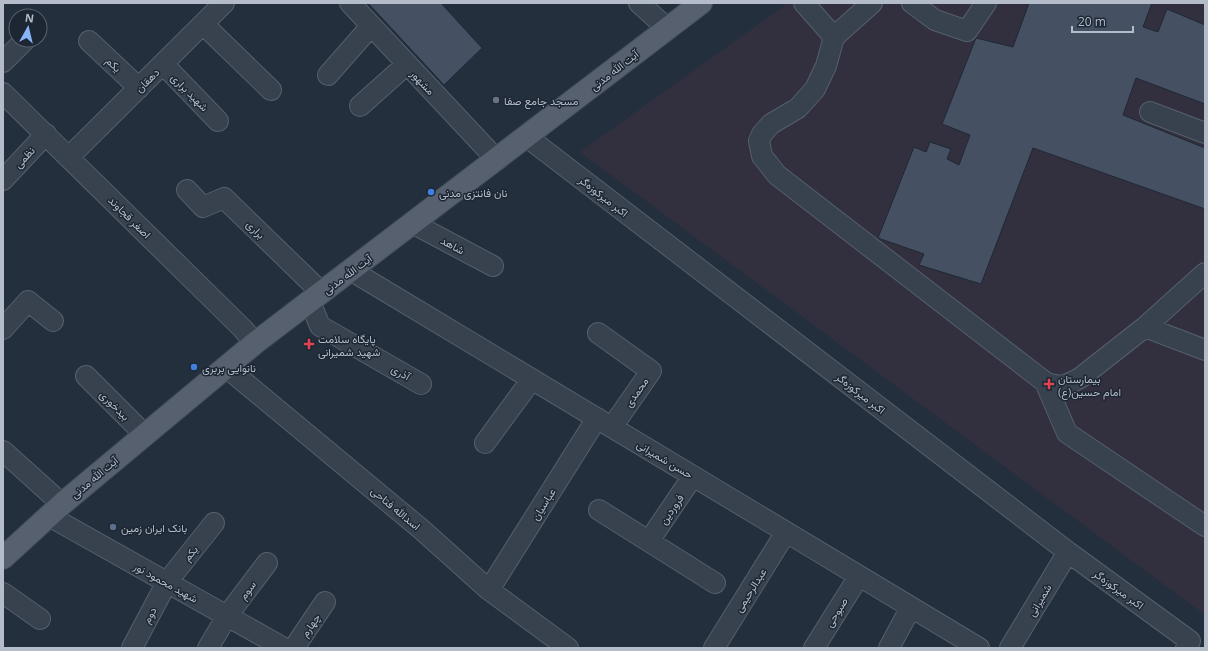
<svg xmlns="http://www.w3.org/2000/svg" width="1208" height="651" font-family="'Open Sans',Vazirmatn,sans-serif">
<rect width="100%" height="100%" fill="#242f3e"/>
<path fill="#32303f" d="M788 3H1205V615L580 152Z"/>
<path fill="#455162" stroke="#1f2835" d="M368 3H441L482 48 444 85Z
M1029 3H1152L1143 27 1158 32 1167 9 1205 25V104L1136 78 1123 115 1205 148V209L1033 148 981 284 919 265 924 254 878 238 914 147 926 152 930 142 951 149 947 159 959 165 970 135 942 124 976 38 1013 47Z"/>
<g fill="none" stroke-linecap="round" stroke-linejoin="round">
<defs>
<path id="minor" d="M350 3 497 160
M639 3 668 29
M804 3 834 37
M872 3 834 37 826 66 815 89 798 108 771 124 762 134 759 141 762 156 777 175 1045 382C1061 388 1065 386 1080 378L1145 327 1205 273
M912 3 935 20 967 31 986 3
M203 24 271 90
M89 41 139 88
M3 62 25 40
M163 64 218 121
M328 75 371 26
M3 93 243 329 255 343
M360 106 407 64
M1150 112 1205 133
M527 137 1068 552 1190 641 1186 648
M69 157 224 3
M3 180 46 134
M187 190 203 207 224 198 322 293
M414 224 493 266
M352 271 979 648
M310 302 320 326 421 384
M1145 327 1205 350
M3 329 28 301 53 321
M598 333 651 371 612 427
M226 367 421 529 489 590 568 648
M86 376 145 435
M1045 382 1067 433 1205 526
M485 443 532 379
M3 451 62 504
M599 510 715 583
M49 516 284 648
M649 541 693 476
M489 590 597 418
M3 593 40 619
M132 648 167 582 214 523
M208 648 227 616 267 563
M294 648 325 602
M714 648 786 532
M814 648 859 576
M889 648 911 607
M1010 648 1068 552"/>
<path id="major" d="M3 558 62 504 255 343 701 3"/>
</defs>
<use href="#minor" stroke="#565f6c" stroke-width="22"/>
<use href="#major" stroke="#414a57" stroke-width="24"/>
<use href="#minor" stroke="#38414e" stroke-width="20"/>
<use href="#major" stroke="#56606e" stroke-width="22"/>
</g>
<circle fill="#6b7280" stroke="#1d2633" stroke-width="1.5" cx="496" cy="100" r="4"/>
<g fill="#3f7fe0" stroke="#1d2633" stroke-width="1.5">
<circle cx="431" cy="192" r="4"/>
<circle cx="194" cy="367" r="4"/>
</g>
<g fill="#e0444e" stroke="#1d2633" stroke-width="1.5">
<path d="M307 338h4v4h4v4h-4v4h-4v-4h-4v-4h4z"/>
<path d="M1047 378h4v4h4v4h-4v4h-4v-4h-4v-4h4z"/>
</g>
<circle fill="#5c6f8a" stroke="#1d2633" stroke-width="1.5" cx="113" cy="527" r="4"/>
<g text-anchor="middle" dominant-baseline="central" stroke-width="3" stroke-linejoin="round" paint-order="stroke">
<g font-size="11" fill="#b4bcc9" stroke="#1d2633">
<text transform="translate(114 64) rotate(43)">یکم</text>
<text transform="translate(614 70) rotate(-38)">آیت الله مدنی</text>
<text transform="translate(147 80) rotate(-45)">دهقان</text>
<text transform="translate(423 82) rotate(47)">مشهور</text>
<text transform="translate(190 92) rotate(45)">شهید براری</text>
<text transform="translate(24 157) rotate(-47)">نظمی</text>
<text transform="translate(604 196) rotate(38)">اکبر میرکوزه‌گر</text>
<text transform="translate(130 217) rotate(45)">اصغر قجاوند</text>
<text transform="translate(256 229) rotate(44)">براری</text>
<text transform="translate(453 245) rotate(28)">شاهد</text>
<text transform="translate(347 274) rotate(-37)">آیت الله مدنی</text>
<text transform="translate(401 372) rotate(30)">آذری</text>
<text transform="translate(636 392) rotate(-55)">محمدی</text>
<text transform="translate(861 393) rotate(38)">اکبر میرکوزه‌گر</text>
<text transform="translate(115 405) rotate(45)">بیدخوری</text>
<text transform="translate(665 459) rotate(31)">حسن شمیرانی</text>
<text transform="translate(94 477) rotate(-40)">آیت الله مدنی</text>
<text transform="translate(543 504) rotate(-58)">عباسیان</text>
<text transform="translate(396 508) rotate(40)">اسدالله فتاحی</text>
<text transform="translate(671 509) rotate(-56)">فروردین</text>
<text transform="translate(190 553) rotate(-51)">یکم</text>
<text transform="translate(166 582) rotate(29)">شهید محمود نور</text>
<text transform="translate(1119 589) rotate(36)">اکبر میرکوزه‌گر</text>
<text transform="translate(247 590) rotate(-54)">سوم</text>
<text transform="translate(750 590) rotate(-58)">عبدالرحیمی</text>
<text transform="translate(1039 600) rotate(-59)">شمیرانی</text>
<text transform="translate(836 612) rotate(-58)">صبوحی</text>
<text transform="translate(149 615) rotate(-62)">دوم</text>
<text transform="translate(310 625) rotate(-55)">چهارم</text>
</g>
<g font-size="11" fill="#b4bcc9" stroke="#1d2633" text-anchor="start">
<text x="504" y="100">مسجد جامع صفا</text>
<text x="439" y="192">نان فانتزی مدنی</text>
<text x="318" y="338">پایگاه سلامت<tspan x="318" dy="13">شهید شمیرانی</tspan></text>
<text x="202" y="367">نانوایی بربری</text>
<text x="1058" y="378">بیمارستان<tspan x="1058" dy="13">امام حسین(ع)</tspan></text>
<text x="121" y="527">بانک ایران زمین</text>
</g>
</g>
<rect width="1208" height="651" fill="none" stroke="#b4bcc9" stroke-width="8"/>
<g transform="translate(28 28) rotate(8)"><circle r="19" fill="#1d2633" stroke="#59626f"/>
<path d="M0-3L7 15L0 10L-7 15Z" fill="#8ab4f8"/>
<text y="-6" font-size="11" font-weight="bold" text-anchor="middle" fill="#b4bcc9">N</text>
</g>
<path d="M1072 26v6h61v-6" fill="none" stroke="#b4bcc9" stroke-width="2"/>
<text x="1078" y="26" font-size="12" fill="#b4bcc9" stroke="#1d2633" stroke-width="3" paint-order="stroke">20 m</text>
</svg>
